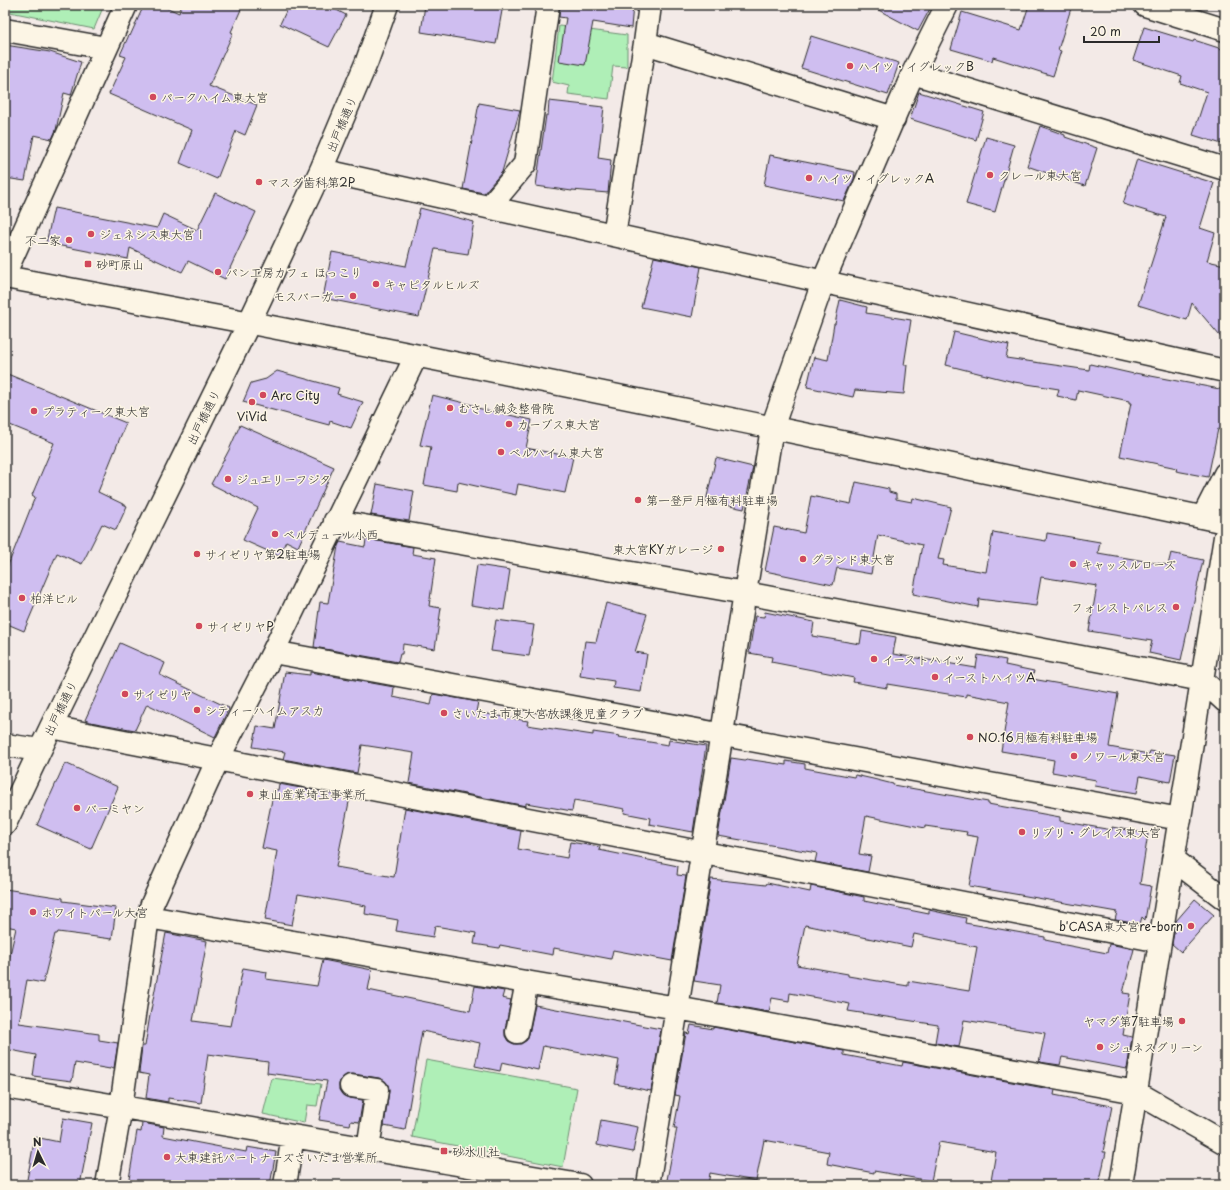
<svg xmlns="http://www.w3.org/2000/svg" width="1230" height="1190" font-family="'Playpen Sans','Klee One',sans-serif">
<rect width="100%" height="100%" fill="#f3eae7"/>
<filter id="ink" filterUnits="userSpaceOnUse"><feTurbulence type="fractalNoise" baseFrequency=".025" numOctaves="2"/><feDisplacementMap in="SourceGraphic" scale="8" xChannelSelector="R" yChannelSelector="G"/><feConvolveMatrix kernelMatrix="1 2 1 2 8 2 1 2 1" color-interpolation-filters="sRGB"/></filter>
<g filter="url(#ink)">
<path fill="#afefb7" stroke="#6d8d71" d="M5 5H104L94 29 5 11Z
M559 26 627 35V67L613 66 609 99 568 94 569 86 552 82Z
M426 1060 577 1088 563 1167 412 1137Z
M272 1078 321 1084 317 1106 307 1105 304 1123 263 1114Z"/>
<path fill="#cfbef0" stroke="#2b2b2b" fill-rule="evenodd" d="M144 5H161L179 13 182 5H243L231 32 233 33 209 86 257 105 245 135 236 131 217 179 180 163 192 130 109 94 126 57 120 55 129 35 130 36Z
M289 5H327L346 15 329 47 280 24Z
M425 5H503L496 44 421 32Z
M560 5H633L631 28 593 22 585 65 559 61 566 18 559 17Z
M869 5H932L918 31Z
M1029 5H1072L1058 50 1061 51 1053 76 993 57 992 61 951 49 962 12 1021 30Z
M1144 27 1193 42 1194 40 1225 50V145L1193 135 1207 92 1180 83 1182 76 1133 60Z
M811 36 899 63 888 95 801 68Z
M5 45 50 52 81 62 71 95 64 93 56 130 52 139 34 135 25 181 5 178Z
M919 92 984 112 976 140 910 119Z
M549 101 604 107 598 158 611 160 608 193 572 190V191L536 186 546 115H548Z
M479 103 520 110 502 172 484 193 463 189Z
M1040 126 1065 135V137L1097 148 1085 186 1027 166Z
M986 137 1014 145 995 212 966 204Z
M770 155 855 172 854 179 844 201 764 185Z
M1137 159 1214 183 1200 228 1215 233 1207 261 1225 265V342L1192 303 1187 320 1138 305 1166 217 1123 204Z
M215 193 256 212 225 279 188 261 182 272 130 248 128 259 46 243 54 208 157 228 163 214 197 230Z
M420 208 474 222 468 254 435 249 419 317 323 298 332 252 406 266Z
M654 257 701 267 692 317 641 307Z
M840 300 867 307 866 313 911 320 904 365H907L904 394 855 390 853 397 807 387 814 357 828 360 834 324H835Z
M954 332 1009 345 1006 358 1089 370 1090 364 1134 374 1135 373 1225 390V431L1218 429 1208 477 1176 471 1177 468 1120 456 1131 403H1129V401L1078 390 1076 400 1057 396 1059 389 1014 382 946 365Z
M277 371 339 388 337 394 363 402 351 428 330 421 329 425 243 402 251 383 266 379Z
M5 373 126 423 98 492 127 506 116 530 102 524 82 564 57 553 24 631 5 623V573L35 497 32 495 54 443 5 423Z
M432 395 477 406V408L532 420 526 448 573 457 565 493 518 484 516 495 458 482 457 491 424 485 431 447 420 445Z
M240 425 334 467 298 547 286 541 279 556 243 540 258 508 211 484 229 450Z
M716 458 753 467 744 509 706 501Z
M856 482 889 489V492L896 494V499L912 502 913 498 951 507 938 559 944 560 943 565 986 572 993 532 1046 541 1047 533 1100 542 1098 553 1168 565 1171 553 1203 560 1181 660 1149 653 1152 641 1089 631 1097 586 1041 577 1036 606 979 599 978 607 913 594 922 545 878 535 871 574 837 568 833 585 765 571 774 527 804 533 811 496 851 504Z
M377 484 414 491 409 521 371 515Z
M366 539 413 547 412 554 436 558 429 606 441 608 435 649 403 644 402 654H400L398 662 314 647 320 602 328 603 338 546 340 542 365 547Z
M477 565 510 570 504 610 471 605Z
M606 603 647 614 635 652 647 654 641 692 613 688 614 681 580 676 585 641 596 642Z
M765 612 814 622 812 636 860 644 862 631 896 637 893 654 976 668 978 655 1006 660 1005 665 1034 671 1032 679 1118 694 1109 747 1149 754 1150 751 1175 755 1170 782 1140 776 1137 793 1095 786 1096 780 1052 772 1054 760 1001 751 1009 702 966 694V697L887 684V688L853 682 854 678 771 662 772 657 749 653 755 616 764 617Z
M496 620 534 625 529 656 491 651Z
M120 643 165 663 160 675 229 708 215 737 147 704 135 730 90 722 85 720Z
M285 672 310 675V672L394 687 393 697 431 705 433 694 478 702 476 712 528 721 527 725 593 735V732L620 736 619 737 668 745 669 740 706 746 693 832 649 824 650 818 624 813 625 809 574 800 572 811 526 803V806L409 783 414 753 362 745 357 773 283 759 285 752 253 747 257 726 275 729Z
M731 758 745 760 746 759 786 765V761L805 764V768L854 777 855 775 873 779 893 784V785L988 802V804L1060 817V821L1112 830V827L1148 834 1140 884 1151 886 1145 920 1142 917 1140 924 1115 920 1117 912 969 886 978 837 966 835 967 832 925 826V828L866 816 859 854 871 856 868 872 815 862 817 853 718 836Z
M65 763 118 787 91 849 37 825Z
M279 784 350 797 336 867 394 877 405 808 521 831 518 849 567 858 570 842 600 847 599 850 678 866 677 875 686 876 672 961 613 950 611 959 554 948 553 955 500 945 499 948 474 944 476 933 435 926 433 937 396 931 398 920 365 914 366 906 298 894 292 925 265 920 277 851 262 848 274 790H278Z
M711 879 766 885 767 883 810 892 811 886 864 897V901L929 914V910L966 918 965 923 1045 937V940L1060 943V944L1107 953 1109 944 1134 949 1123 993 1130 994 1123 1035 1132 1037 1127 1069 1062 1057 1060 1065 1039 1062 1045 1033 964 1020 959 1047 935 1043 938 1025 848 1011 850 1004 790 993 789 1001 772 998 769 1012 717 1003 720 985 694 981ZM805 925 911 947 914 934 977 947 969 991 908 981V986L848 976V974L797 965Z
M5 889 63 898V901L116 908 112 939 58 932 57 934H55L43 983 27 980 19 1023 99 1034V1040L118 1043 114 1068 110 1067V1069L75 1063 72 1081 33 1076 36 1055 5 1049V977L16 928 5 926Z
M1195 899 1214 915 1181 952 1172 944 1176 921Z
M166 933 207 941 200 979 201 980 193 1021 231 1026 243 968 267 972 266 979 317 986 323 960 372 970 368 990 470 1011 475 986 504 991 502 998 511 1000 505 1030V1036L508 1041 514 1044H521L527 1040 529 1034 535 1005 661 1029 651 1091 615 1084 619 1060 543 1046 538 1070 502 1062 500 1071 475 1066 480 1043 422 1031 405 1130 384 1126 389 1091 388 1085 385 1081 379 1078 353 1074 346 1075 341 1079 339 1084V1090L343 1095 349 1098 363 1100 359 1122 351 1121 350 1125 319 1120 327 1081 267 1073 268 1062 208 1054 201 1103 168 1098V1102L146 1098 149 1075 139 1073 142 1046H145L150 1015Z
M691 1025 713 1029V1027L844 1051V1055L902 1066 903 1062 1055 1090 1054 1095 1112 1106 1103 1152H1106L1099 1185H1011L991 1181 996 1152 939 1142 931 1181 874 1171V1173L827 1164 829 1152 764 1140 756 1181 710 1173 708 1185H666L677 1128H674L680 1096 675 1095 686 1033 689 1034Z
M63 1118 92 1123 80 1185H26L35 1137 59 1142Z
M601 1120 638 1127 633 1152 597 1145Z
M142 1123 164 1127 163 1136 246 1152 247 1147 276 1152 270 1185H128L137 1131 141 1132Z"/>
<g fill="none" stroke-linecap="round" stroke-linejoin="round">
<defs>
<path id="minor" d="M1145 5 1225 30
M5 30 106 48
M645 43 894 119
M913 73 1225 169
M321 170 1225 371
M489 207 525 164 548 5
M614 235 645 43 650 5
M5 273 126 5
M5 277C87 293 169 307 251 323 576 386 901 454 1225 522
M1203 517 1225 474
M335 521 745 593 1202 680 1225 701
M273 652 1180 819
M51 727 1160 941
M5 745 40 750
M5 824 51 727 249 323 321 170 367 61 387 5
M1173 859 1225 899
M148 917 677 1008 1136 1092 1225 1143
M517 1032 527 982
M351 1086 377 1090 368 1149
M5 1087 580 1185
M107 1185 121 1107 148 917 152 904 218 759 273 652 416 356
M285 1185 293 1136
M648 1185 772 428 823 282 913 73 947 5
M1121 1185 1225 537"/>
</defs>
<use href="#minor" stroke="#2b2b2b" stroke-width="25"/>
<use href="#minor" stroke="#fcf5e5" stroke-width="22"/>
</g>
</g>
<g fill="#d1495b" stroke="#fcf5e5" stroke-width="1.5">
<circle cx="850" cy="66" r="4"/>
<circle cx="153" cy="97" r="4"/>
<circle cx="990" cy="175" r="4"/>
<circle cx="809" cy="178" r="4"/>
<circle cx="259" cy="182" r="4"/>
<circle cx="91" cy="234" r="4"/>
<circle cx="69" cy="240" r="4"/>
<rect x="84" y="260" width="8" height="8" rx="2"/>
<circle cx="218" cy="272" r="4"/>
<circle cx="376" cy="284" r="4"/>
<circle cx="353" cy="296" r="4"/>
<circle cx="263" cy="395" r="4"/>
<circle cx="252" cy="402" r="4"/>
<circle cx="450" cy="408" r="4"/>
<circle cx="34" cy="411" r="4"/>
<circle cx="509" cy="424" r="4"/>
<circle cx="501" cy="452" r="4"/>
<circle cx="228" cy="479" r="4"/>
<circle cx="638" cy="500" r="4"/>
<circle cx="275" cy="534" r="4"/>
<circle cx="721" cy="549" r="4"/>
<circle cx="197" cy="554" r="4"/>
<circle cx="803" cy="559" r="4"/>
<circle cx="1073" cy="564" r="4"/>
<circle cx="22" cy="598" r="4"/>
<circle cx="1176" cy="607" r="4"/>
<circle cx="199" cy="626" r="4"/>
<circle cx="874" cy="659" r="4"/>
<circle cx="935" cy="677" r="4"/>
<circle cx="125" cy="694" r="4"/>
<circle cx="197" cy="710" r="4"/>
<circle cx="444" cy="713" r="4"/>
<circle cx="970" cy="737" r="4"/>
<circle cx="1074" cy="756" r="4"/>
<circle cx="250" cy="794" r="4"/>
<circle cx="77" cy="808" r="4"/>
<circle cx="1022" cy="832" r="4"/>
<circle cx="33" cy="912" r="4"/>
<circle cx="1191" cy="926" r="4"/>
<circle cx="1182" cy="1021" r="4"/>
<circle cx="1100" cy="1047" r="4"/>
<rect x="440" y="1147" width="8" height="8" rx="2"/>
<circle cx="167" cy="1157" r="4"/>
</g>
<g text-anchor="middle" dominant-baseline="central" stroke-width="3" stroke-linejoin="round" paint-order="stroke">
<g font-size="12" fill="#2b2b2b" stroke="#fcf5e5" text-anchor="start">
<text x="858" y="66">ハイツ・イグレックB</text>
<text x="161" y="97">パークハイム東大宮</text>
<text x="998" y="175">クレール東大宮</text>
<text x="817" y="178">ハイツ・イグレックA</text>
<text x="267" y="182">マスダ歯科第2P</text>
<text x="99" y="234">ジェネシス東大宮Ⅰ</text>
<text x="61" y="240" text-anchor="end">不二家</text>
<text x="96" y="264">砂町原山</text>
<text x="226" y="272">パン工房カフェ ほっこり</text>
<text x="384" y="284">キャピタルヒルズ</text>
<text x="345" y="296" text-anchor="end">モスバーガー</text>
<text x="271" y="395">Arc City</text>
<text x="458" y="408">むさし鍼灸整骨院</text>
<text x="42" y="411">プラティーク東大宮</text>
<text x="252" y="416" text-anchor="middle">ViVid</text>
<text x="517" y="424">カーブス東大宮</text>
<text x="509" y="452">ベルハイム東大宮</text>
<text x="236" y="479">ジュエリーフジタ</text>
<text x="646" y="500">第一登戸月極有料駐車場</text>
<text x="283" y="534">ベルデュール小西</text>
<text x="713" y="549" text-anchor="end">東大宮KYガレージ</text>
<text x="205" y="554">サイゼリヤ第2駐車場</text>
<text x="811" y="559">グランド東大宮</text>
<text x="1081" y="564">キャッスルローズ</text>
<text x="30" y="598">柏洋ビル</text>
<text x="1168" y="607" text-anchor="end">フォレストパレス</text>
<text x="207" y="626">サイゼリヤP</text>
<text x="882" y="659">イーストハイツ</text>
<text x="943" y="677">イーストハイツA</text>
<text x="133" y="694">サイゼリヤ</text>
<text x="205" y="710">シティーハイムアスカ</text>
<text x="452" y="713">さいたま市東大宮放課後児童クラブ</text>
<text x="978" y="737">NO.16月極有料駐車場</text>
<text x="1082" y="756">ノワール東大宮</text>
<text x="258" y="794">東山産業埼玉事業所</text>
<text x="85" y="808">バーミヤン</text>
<text x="1030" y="832">リブリ・グレイス東大宮</text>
<text x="41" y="912">ホワイトパール大宮</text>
<text x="1183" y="926" text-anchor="end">b'CASA東大宮re-born</text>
<text x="1174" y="1021" text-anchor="end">ヤマダ第7駐車場</text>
<text x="1108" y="1047">ジュネスグリーン</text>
<text x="452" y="1151">砂氷川社</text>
<text x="175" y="1157">大東建託パートナーズさいたま営業所</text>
</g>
<g font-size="12" fill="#2b2b2b" stroke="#fcf5e5">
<text transform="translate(341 124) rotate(-67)">出戸橋通り</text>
<text transform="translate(203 417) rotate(-64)">出戸橋通り</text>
<text transform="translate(60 708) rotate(-64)">出戸橋通り</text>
</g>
</g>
<rect width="1230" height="1190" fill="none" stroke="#fcf5e5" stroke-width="20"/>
<rect x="10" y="10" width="1210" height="1170" fill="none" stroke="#2b2b2b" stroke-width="1.5" filter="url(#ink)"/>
<g transform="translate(38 1152) rotate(355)" stroke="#fcf5e5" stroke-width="3" paint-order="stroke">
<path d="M0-3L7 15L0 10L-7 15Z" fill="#2b2b2b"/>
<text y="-6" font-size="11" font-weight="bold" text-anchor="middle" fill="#2b2b2b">N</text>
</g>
<path d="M1084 36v6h75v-6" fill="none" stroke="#2b2b2b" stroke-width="2"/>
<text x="1090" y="36" font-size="12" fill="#2b2b2b" stroke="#fcf5e5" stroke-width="3" paint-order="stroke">20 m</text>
</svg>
